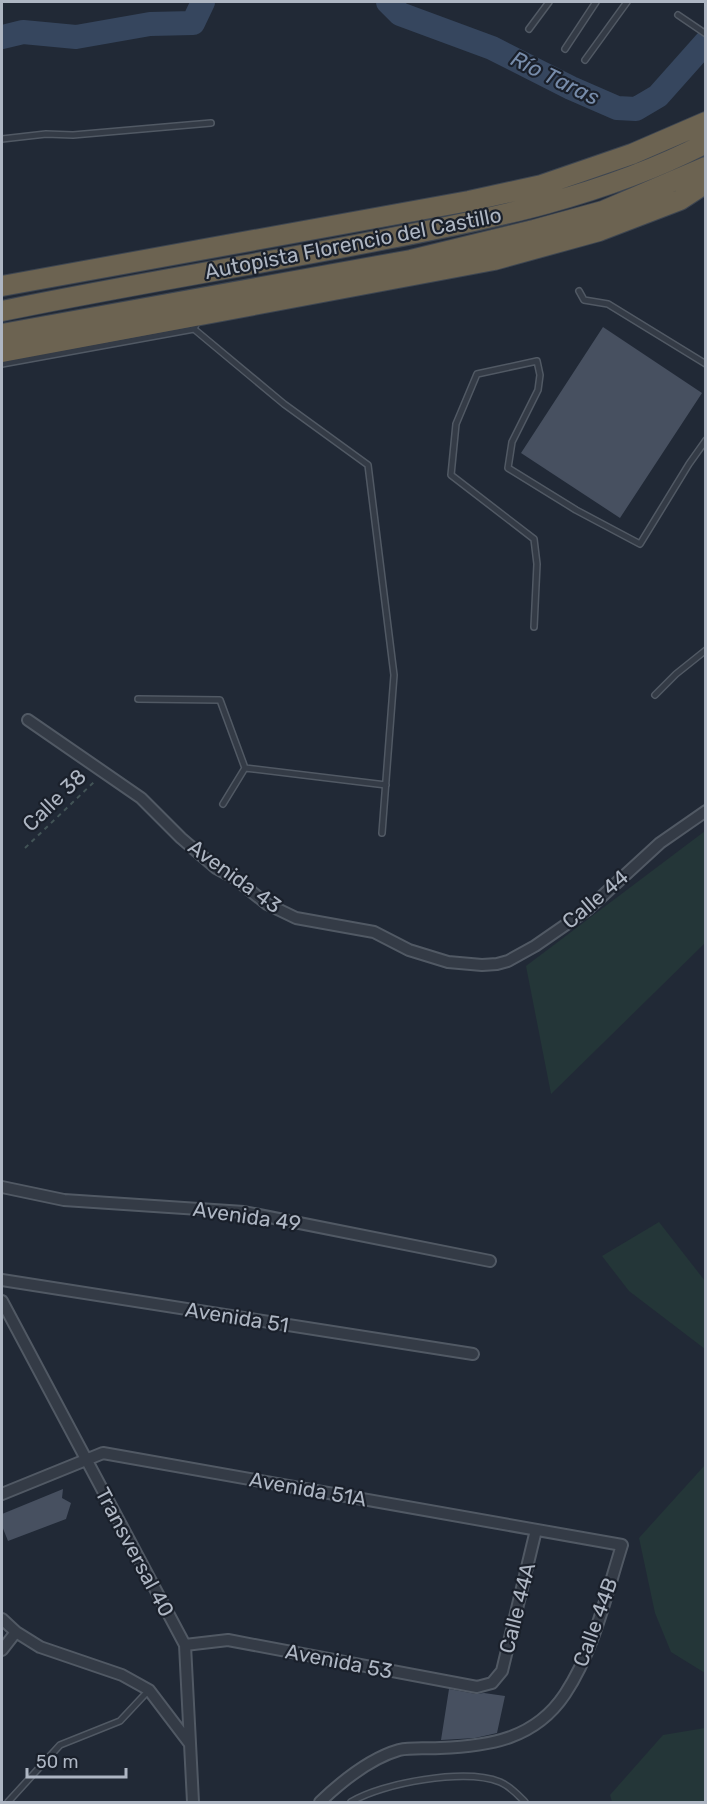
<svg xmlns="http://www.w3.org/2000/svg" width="707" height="1804" font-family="Rubik,sans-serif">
<rect width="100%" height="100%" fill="#212936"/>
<path fill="#243638" d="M705 831V943L551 1094 526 966Z
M659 1222 705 1281V1349L629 1291 602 1256Z
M705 1465V1673L671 1652 655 1613 639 1538Z
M705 1728V1802H612L610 1795 663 1735Z"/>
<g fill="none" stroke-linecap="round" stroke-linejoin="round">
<path stroke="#36465e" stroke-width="24" d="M388 2 400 14 492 48 571 88 617 108 636 109 658 96 706 42
M2 37 23 32 76 37 150 24 193 23 203 2"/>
</g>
<path fill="#475060" d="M603 327 702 393 620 518 521 453Z
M63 1489 62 1498 71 1503 66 1519 8 1541 2 1526V1514Z
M449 1689 476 1694 484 1693 505 1696 497 1733 475 1738 441 1740Z"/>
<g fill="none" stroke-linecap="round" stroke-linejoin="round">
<defs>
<path id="lane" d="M678 15 706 34
M529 29 549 2
M565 49 596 2
M585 60 627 2
M2 139 46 134 73 135 211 123
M579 291 584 300 608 304 706 364
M198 320 194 329 284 404 368 465 394 675 382 833
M2 364 194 329
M534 627 537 564 534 539 451 475 456 424 477 374 537 361 540 375 538 390 512 442 508 468 576 510 640 544 689 464 706 440
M655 695 676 674 706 650
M138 699 220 700 245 768
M223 804 245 768 386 785
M8 1802 60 1745 120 1721 149 1690
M351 1802C382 1783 465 1768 500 1782 510 1786 518 1795 525 1802"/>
<path id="street" d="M28 720 141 798 181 838 216 868 233 877 267 904 296 918 374 932 409 950 448 962 482 965 497 964 508 961 535 946 587 910 660 843 706 811
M2 1187 64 1200 244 1212 490 1261
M2 1280 473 1354
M2 1301 185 1645 193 1802
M2 1494 103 1453 622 1545C606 1596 594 1650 565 1694 535 1739 490 1746 440 1748 427 1749 412 1747 399 1750 371 1758 341 1782 320 1802
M2 1619 16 1632 40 1647 122 1675 149 1690 190 1744
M185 1645 228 1640 477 1687 492 1683 502 1671 536 1530
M2 1650 16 1632"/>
<path id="highway" d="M2 286 469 201 542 185 632 154 706 122
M2 311C127 285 254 265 381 240 491 219 604 196 706 143
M2 334 411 260 534 230 603 211 706 167
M2 352 494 260 599 231 680 200 706 183"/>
</defs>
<use href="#lane" stroke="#515964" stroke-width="8"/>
<use href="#street" stroke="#515964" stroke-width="14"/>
<use href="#highway" stroke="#3e4651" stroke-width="22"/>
<path stroke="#425356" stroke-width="2" stroke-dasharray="4.5 4.5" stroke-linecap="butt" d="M25 848 95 781"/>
<use href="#lane" stroke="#343b46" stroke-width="5"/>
<use href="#street" stroke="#343b46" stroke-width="10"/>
<use href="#highway" stroke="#6c6351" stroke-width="20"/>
</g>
<g text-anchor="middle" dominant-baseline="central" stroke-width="4.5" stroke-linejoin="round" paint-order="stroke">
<g font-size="21" fill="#aeb6c3" stroke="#1a202b">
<text transform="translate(353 243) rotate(-11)">Autopista Florencio del Castillo</text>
<text transform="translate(54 800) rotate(-44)">Calle 38</text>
<text transform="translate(235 876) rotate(36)">Avenida 43</text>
<text transform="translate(595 899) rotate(-40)">Calle 44</text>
<text transform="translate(247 1216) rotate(8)">Avenida 49</text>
<text transform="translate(237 1317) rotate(9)">Avenida 51</text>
<text transform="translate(308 1489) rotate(10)">Avenida 51A</text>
<text transform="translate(135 1552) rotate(62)">Transversal 40</text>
<text transform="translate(517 1608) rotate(-76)">Calle 44A</text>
<text transform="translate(595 1622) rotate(-70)">Calle 44B</text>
<text transform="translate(339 1661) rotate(11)">Avenida 53</text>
</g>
<g font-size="22" font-style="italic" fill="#778caa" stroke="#1a202b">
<text transform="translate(555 78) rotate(26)">Río Taras</text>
</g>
</g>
<rect width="707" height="1804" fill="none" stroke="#aeb6c3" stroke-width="6"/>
<path d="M27 1768v9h99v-9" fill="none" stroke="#aeb6c3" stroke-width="3"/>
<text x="36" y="1768" font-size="18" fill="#aeb6c3" stroke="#1a202b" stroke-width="4.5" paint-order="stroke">50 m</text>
</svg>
